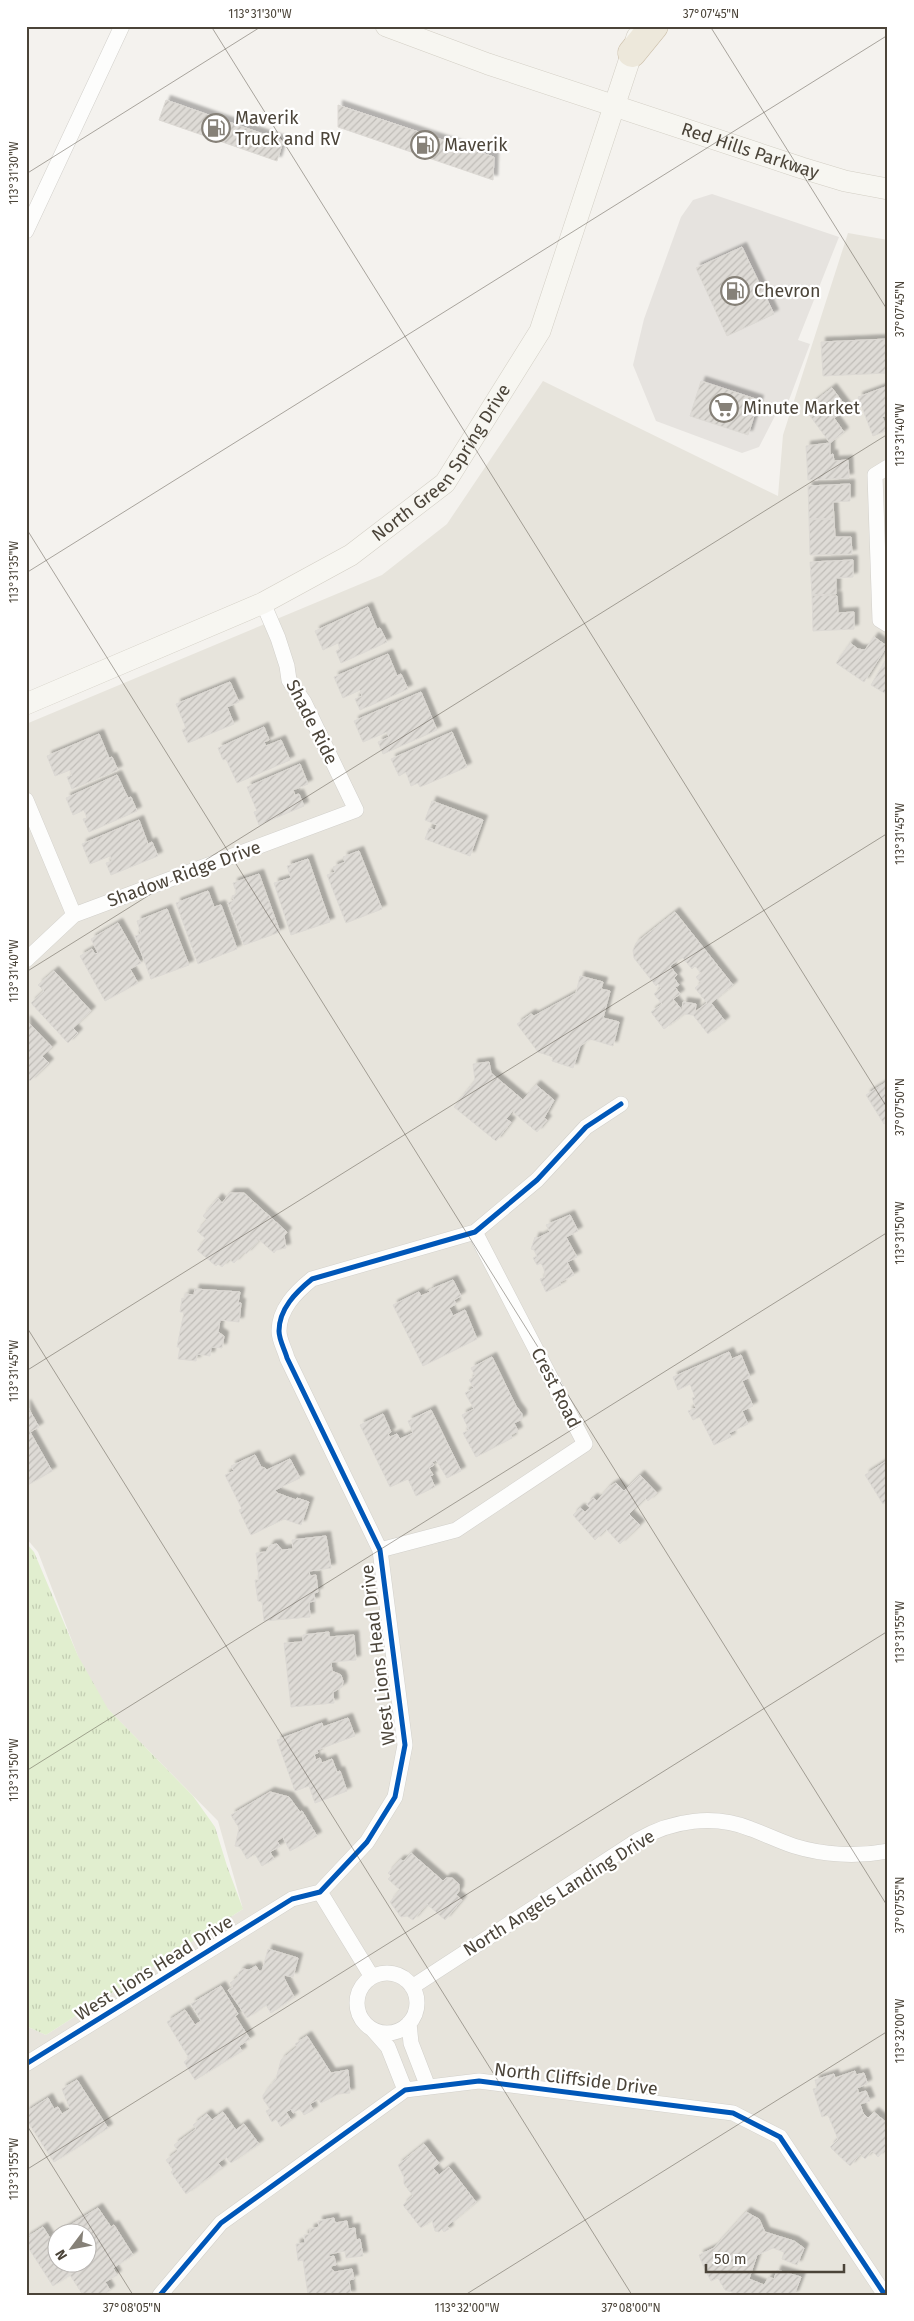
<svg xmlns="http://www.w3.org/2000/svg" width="914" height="2321" font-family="'Fira Sans',sans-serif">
<defs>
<pattern id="grass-tufts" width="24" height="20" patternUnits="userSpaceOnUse" patternTransform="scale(1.25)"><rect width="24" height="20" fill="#e1eecf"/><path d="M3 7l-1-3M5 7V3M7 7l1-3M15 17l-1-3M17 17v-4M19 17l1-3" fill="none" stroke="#c3cdb2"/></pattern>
<pattern id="building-hatch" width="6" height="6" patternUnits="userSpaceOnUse" patternTransform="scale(1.25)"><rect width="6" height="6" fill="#dedbd6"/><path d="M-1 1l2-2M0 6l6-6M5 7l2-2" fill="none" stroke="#c0bdb8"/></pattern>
<filter id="shadow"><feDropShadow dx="4.5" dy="-4.5" stdDeviation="1" flood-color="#0004"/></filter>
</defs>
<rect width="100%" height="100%" fill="#f4f2ee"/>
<path fill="#e7e4dc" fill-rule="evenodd" d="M848 233 888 240V2295H26V2026L46 2035 243 1909 218 1821 92 1693 38 1552 26 1538V724L382 575 447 524 543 381 778 496 783 435ZM58 2234H88V2264H58Z"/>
<path fill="url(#grass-tufts)" d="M26 1543 34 1552 78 1656 108 1709 193 1796 215 1827 227 1866 243 1909 46 2035 26 2026Z"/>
<path fill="#e6e3df" d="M712 194 839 237 798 340 810 344 786 408H779L759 447 742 453 656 421 633 365 644 319 681 217 693 200Z"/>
<path fill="url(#building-hatch)" stroke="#dcd9d4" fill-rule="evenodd" filter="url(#shadow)" d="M166 100 283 141 277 161 159 120Z
M338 105 494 157 493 180 338 127Z
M742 247 774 314 727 336 696 268Z
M888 339V373L823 376 821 342Z
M701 381 759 400 748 435 690 416Z
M888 386V415L882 417 888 430 873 436 858 397Z
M832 388 847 408 834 418 844 432 830 443 805 409Z
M830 443V455L833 454 834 461 848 460 849 478 808 480 806 446Z
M850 484V501L833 502 834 519H809L808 486Z
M809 519H834L835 537H851L852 554 810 555Z
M853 560V577L836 578V594L812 595 810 562Z
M812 595 837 596 838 613 854 612V629L813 631Z
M368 607 377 629 380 628 387 642 341 663 336 651 340 649 338 643 323 650 315 631Z
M874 637 887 646 864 682 836 663 850 643 858 649 865 650Z
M388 654 397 676 401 674 408 689 360 710 355 699 362 696 360 690 343 698 334 677Z
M888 656V695L871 685Z
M230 682 239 702 227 707 234 724 188 743 182 730 186 728 176 704Z
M421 692 437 730 383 754 378 742 389 737 387 732 363 742 354 721Z
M264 727 269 740 264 742 266 746 281 740 290 760 237 783 226 759 223 760 218 748Z
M452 732 467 767 420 787 418 783 411 786 406 772 399 776 391 759Z
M99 734 109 758 112 757 118 770 72 789 67 777 72 775 70 770 55 776 47 756Z
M300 764 308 784 293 790 295 795 299 794 304 806 259 825 254 812 257 811 247 787Z
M117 775 128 798 131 797 137 811 89 832 83 819 87 818 84 810 73 815 66 798Z
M432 801 483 820 470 856 425 839 429 828 435 830 437 825 425 820Z
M139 820 148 844 152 842 158 856 111 875 106 863 112 861 110 856 90 864 82 844Z
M359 851 382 909 346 923 327 875 335 872 333 867 345 862 343 857Z
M308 859 330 922 291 935 274 883 291 878 287 866Z
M259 874 280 932 244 945 228 903 234 900 232 896 237 894 233 883Z
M208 891 214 907 221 905 237 949 198 964 176 903Z
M167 909 189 965 151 979 135 936 141 934 137 921Z
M675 912 733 985 711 1003 725 1021 708 1034 693 1015 684 1014 664 1029 651 1012 662 1004 654 994 661 988 658 984 656 986 634 958 633 950 636 943ZM682 957 692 969 695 966 701 973 696 977 701 983 695 988 707 1003 695 1012 696 1004 683 1002 682 1010 673 999 680 994 675 987 679 985 674 978 677 975 670 966Z
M118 923 141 963 130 969 138 983 105 1001 80 956 92 949 95 954 98 953 91 939Z
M54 971 91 1011 73 1028 78 1033 68 1043 31 1003 44 991 38 985Z
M580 976 603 982 601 989 610 991 603 1018 619 1022 613 1046 590 1039 580 1046 573 1068 552 1061 553 1057 538 1052 517 1024 531 1014 534 1016 576 993Z
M26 1020 52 1047 42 1056 49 1063 30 1081 26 1078Z
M489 1062 491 1073 523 1100 536 1085 554 1100 544 1118 547 1120 537 1132 514 1113V1109L506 1119 511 1122 496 1141 454 1107 475 1081 473 1064Z
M888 1081V1122L884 1124 866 1095Z
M230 1193H244L287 1232 284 1236 286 1248 276 1250 274 1253 256 1237 258 1241 246 1254 244 1252 234 1263 229 1259 222 1267 218 1264 216 1266 197 1250 206 1239 197 1231 207 1220 203 1216 218 1198 222 1203Z
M570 1215 578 1231 566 1237 577 1257 567 1262 574 1275 560 1282 561 1285 546 1292 540 1279 545 1277 544 1269 541 1263 537 1265 533 1258 537 1256 534 1250 531 1249 535 1237 538 1238 550 1232 546 1225Z
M453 1280 461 1296 454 1300 456 1304 449 1308 453 1316 465 1310 477 1339 423 1366 393 1305 419 1292 421 1296 430 1292 429 1290Z
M195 1289 240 1292 238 1303H241L239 1322 220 1320 218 1332 224 1336 222 1348 211 1347 210 1356 197 1354 196 1361 178 1359 180 1347H177L184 1312H180L182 1298 185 1299V1294L194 1295Z
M729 1352 732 1359 741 1355 750 1377 742 1381 753 1406 742 1411 748 1424 729 1433 731 1437 714 1445 700 1417 693 1420 688 1411 696 1408 692 1398 695 1397 690 1384 678 1390 673 1377Z
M492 1357 516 1406 522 1414V1419L514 1423 518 1431 511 1435 512 1438 476 1457 463 1433 469 1430 462 1415 474 1409 465 1393 474 1388 469 1380 475 1376 471 1368Z
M26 1404 39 1427 30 1432 52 1471 26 1486Z
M431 1410 461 1471 447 1478 436 1460 432 1462 434 1465 429 1468 433 1475 430 1476 435 1487 416 1496 408 1479 390 1487 360 1425 383 1414 391 1432 388 1434 390 1437 397 1434 400 1439 413 1433 408 1421Z
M255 1455 261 1467 265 1468 267 1470 290 1459 300 1478 275 1490 277 1493 296 1500 297 1498 309 1502 301 1525 284 1519 251 1535 239 1510 242 1509 225 1475 234 1471 231 1466Z
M888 1460V1501L883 1504 865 1475Z
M640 1475 657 1493 648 1501 645 1498 629 1514 640 1525 620 1544 606 1529 595 1540 573 1515 580 1508 585 1512 590 1508 587 1504 593 1498 597 1501 609 1487 616 1483 624 1491Z
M326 1536 331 1568 309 1571 310 1576 316 1575 318 1592 314 1593 315 1601 309 1602 310 1617 264 1621 262 1602 258 1601 255 1580H259L256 1553 266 1552 270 1545 277 1544 282 1550 293 1549 292 1540Z
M329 1632V1637L354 1635 356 1660 331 1662 332 1671 341 1675 343 1681 342 1687 333 1692 334 1703 291 1707 284 1643 303 1642V1635Z
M348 1718 355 1736 317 1750 318 1753 314 1754 316 1760 320 1758 322 1763 332 1759 337 1772 340 1771 347 1791 315 1803 309 1786 295 1791 277 1740 322 1723 323 1727Z
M270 1792 289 1797 300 1812 302 1811 317 1836 290 1851 283 1837 277 1841 280 1846 270 1852 274 1859 262 1866 255 1854 247 1859 240 1847 235 1846 239 1828 231 1815Z
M411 1853 443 1881 446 1878H452L459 1884V1891L456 1895 462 1900 445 1920 427 1904 413 1920 407 1916 401 1917 390 1902 400 1890 388 1879 391 1876 388 1873 400 1860 404 1861Z
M268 1949 298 1958 293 1977 284 1975V1978L294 1997 271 2013 266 2005 247 2018 228 1990 233 1987 230 1983 238 1977 239 1972 243 1969 249 1970 256 1966 259 1971H262Z
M221 1986 238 2014 235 2016 250 2039 239 2046 242 2051 195 2080 184 2062 189 2058 167 2022 185 2010 195 2025 201 2021 191 2004Z
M307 2036 331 2073 348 2070 350 2093 338 2094 321 2103 318 2099 310 2104 313 2110 304 2115 300 2109 293 2113 291 2109 286 2112 291 2120 281 2127 276 2119 272 2122 266 2111 270 2109 263 2099V2095L276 2079 281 2060 297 2047 295 2044Z
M855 2071 856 2075 864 2073 867 2082V2084L857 2088 859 2093 866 2091 870 2101 860 2104 863 2113 868 2118 874 2112 888 2124V2146L878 2157 872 2151 865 2159 860 2154 850 2166 830 2147 838 2139 828 2115 822 2117 813 2089 817 2088 815 2080 834 2074 835 2078Z
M77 2080 108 2128 54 2162 26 2119V2112L48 2098 54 2109 58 2107 62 2114 70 2109 62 2089Z
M223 2112 236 2130 244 2124 259 2144 231 2163 226 2157 218 2163 222 2168 186 2194 171 2172 173 2170 166 2160 178 2151 174 2145 196 2129 193 2125 207 2114 212 2120Z
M424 2144 439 2163 433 2168 439 2175 449 2167 476 2202 447 2226 449 2229 444 2232 442 2229 439 2232 435 2231 432 2220 421 2228 403 2205 413 2196 404 2184V2177L398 2165Z
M98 2208 111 2227 114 2225 133 2255 113 2268 117 2275 105 2282 110 2290 103 2295H83L70 2275 53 2286 26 2244V2238L43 2227 50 2238ZM58 2234H88V2264H58Z
M746 2212 759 2219 765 2232 794 2241 804 2248 797 2265 782 2259 784 2252 773 2248 757 2255 749 2279 764 2285 769 2277 774 2279 777 2270 801 2277 794 2295H742L725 2290 718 2278 711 2281 704 2268 699 2255 714 2248Z
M334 2218 335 2223 347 2221 348 2229 355 2228 356 2240 360 2239 363 2256 346 2258 345 2251 329 2254V2257L334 2256 336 2265 331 2266V2269L335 2272 352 2269 354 2279 349 2280 351 2295H308L303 2260 298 2261 296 2244 305 2243 304 2235 310 2234V2229L319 2227 318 2221Z"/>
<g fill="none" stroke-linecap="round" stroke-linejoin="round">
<defs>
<path id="street" d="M26 231 122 26
M888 467 875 475 880 620 888 625
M26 800 74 915
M26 960 74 915 356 810 304 702 289 680 287 666 278 638 263 603
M380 1550 456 1530 585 1444 475 1232
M320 1892 372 1977
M357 2003a30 30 0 1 1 60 0a30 30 0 1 1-60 0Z
M412 1987 638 1840C672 1820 714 1814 751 1829 765 1834 779 1841 794 1846 823 1855 857 1857 888 1851
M409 2023 411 2043 428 2087
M373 2030 388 2047 405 2090
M26 2064 292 1899 320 1892 367 1842 395 1797 405 1745 380 1550 287 1358C285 1350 279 1340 279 1331 279 1309 296 1292 312 1279L475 1232 537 1180 586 1127 621 1104
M160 2295 221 2223 405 2090 479 2081 733 2113 780 2137 885 2295"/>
<g id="secondary">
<path id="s1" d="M386 26 488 64 802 168 845 181 888 189"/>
<path id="s2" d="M26 704 263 603 351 555 445 483 540 331 637 37"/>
</g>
<path id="highway" d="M632 53 654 26"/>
</defs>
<use href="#street" stroke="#d2d0cb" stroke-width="16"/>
<use href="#secondary" stroke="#d3cfc5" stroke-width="22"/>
<use href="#highway" stroke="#ccbfa9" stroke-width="29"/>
<use href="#street" stroke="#fdfdfc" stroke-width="15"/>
<use href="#secondary" stroke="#f7f6f1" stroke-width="21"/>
<use href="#highway" stroke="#ede8db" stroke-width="28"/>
<defs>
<path id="cycleway" d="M26 2064 292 1899 320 1892 367 1842 395 1797 405 1745 380 1550 287 1358C285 1350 279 1340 279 1331 279 1309 296 1292 312 1279L475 1232 537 1180 586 1127 621 1104
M160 2295 221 2223 405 2090 479 2081 733 2113 780 2137 885 2295"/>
</defs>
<use href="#cycleway" stroke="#fff" stroke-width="8"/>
<use href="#cycleway" stroke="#0057b8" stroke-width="5"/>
</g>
<path fill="none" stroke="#4b4439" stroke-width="1" stroke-opacity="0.45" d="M211 26 888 1109M710 26 888 311M26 174 262 26M26 528 888 1907M26 573 888 35M26 972 888 434M26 1326 632 2295M26 1371 888 833M26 1771 888 1232M26 2124 133 2295M26 2170 888 1631M465 2295 888 2031"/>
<defs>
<symbol id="fuel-ring" viewBox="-11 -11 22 22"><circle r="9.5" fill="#fff" stroke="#868178" stroke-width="1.5"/><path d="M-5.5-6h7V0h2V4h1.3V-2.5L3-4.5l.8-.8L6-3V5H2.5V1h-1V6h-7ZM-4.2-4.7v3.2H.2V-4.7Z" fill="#868178"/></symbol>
<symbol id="supermarket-ring" viewBox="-11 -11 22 22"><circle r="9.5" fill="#fff" stroke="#868178" stroke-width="1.5"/><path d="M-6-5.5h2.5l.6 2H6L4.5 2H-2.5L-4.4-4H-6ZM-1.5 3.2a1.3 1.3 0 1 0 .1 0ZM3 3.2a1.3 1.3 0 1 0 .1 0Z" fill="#868178"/></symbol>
</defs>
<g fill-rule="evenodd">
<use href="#fuel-ring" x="200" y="112" width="32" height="32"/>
<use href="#fuel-ring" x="409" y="129" width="32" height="32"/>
<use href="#fuel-ring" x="719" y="275" width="32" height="32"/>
<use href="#supermarket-ring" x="708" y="392" width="32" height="32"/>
</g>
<g text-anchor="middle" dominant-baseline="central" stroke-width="4.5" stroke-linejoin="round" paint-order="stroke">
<g font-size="18" fill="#4b4439" stroke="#fff" text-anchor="start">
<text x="235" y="118">Maverik<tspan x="235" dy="21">Truck and RV</tspan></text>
<text x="444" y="145">Maverik</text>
<text x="754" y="291">Chevron</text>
<text x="743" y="408">Minute Market</text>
</g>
<g font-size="18" fill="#4b4439" stroke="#fff">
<text stroke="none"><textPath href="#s1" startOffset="385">Red Hills Parkway</textPath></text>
<text stroke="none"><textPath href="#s2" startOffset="489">North Green Spring Drive</textPath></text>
<text transform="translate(312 722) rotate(63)">Shade Ride</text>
<text transform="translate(184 874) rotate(-20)">Shadow Ridge Drive</text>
<text transform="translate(556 1388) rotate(63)">Crest Road</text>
<text transform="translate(378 1655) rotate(-97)">West Lions Head Drive</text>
<text transform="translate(559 1893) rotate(-32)">North Angels Landing Drive</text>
<text transform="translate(154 1968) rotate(-32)">West Lions Head Drive</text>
<text transform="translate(576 2079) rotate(7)">North Cliffside Drive</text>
</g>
</g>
<rect width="914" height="2321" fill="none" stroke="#ffffff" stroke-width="55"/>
<g transform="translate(72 2248) rotate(238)"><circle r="24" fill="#ffffff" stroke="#b7b4b0"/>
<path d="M0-4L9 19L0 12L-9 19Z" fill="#868178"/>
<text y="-8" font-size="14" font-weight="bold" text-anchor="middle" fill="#4b4439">N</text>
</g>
<path d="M706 2264v8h138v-8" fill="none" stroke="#4b4439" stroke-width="2.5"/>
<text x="714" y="2264" font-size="15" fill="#4b4439" stroke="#ffffff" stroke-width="4" paint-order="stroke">50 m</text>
<rect x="28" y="28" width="858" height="2266" fill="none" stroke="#4b4439" stroke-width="2"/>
<g font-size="12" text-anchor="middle" fill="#4b4439">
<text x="260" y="18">113°31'30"W</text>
<text x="711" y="18">37°07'45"N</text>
<text transform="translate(14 173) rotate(-90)" y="4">113°31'30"W</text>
<text transform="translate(900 309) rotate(-90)" y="4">37°07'45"N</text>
<text transform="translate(900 435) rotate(-90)" y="4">113°31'40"W</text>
<text transform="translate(14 572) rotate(-90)" y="4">113°31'35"W</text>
<text transform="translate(900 834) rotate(-90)" y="4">113°31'45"W</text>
<text transform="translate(14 971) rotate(-90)" y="4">113°31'40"W</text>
<text transform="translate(900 1107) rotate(-90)" y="4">37°07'50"N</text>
<text transform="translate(900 1233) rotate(-90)" y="4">113°31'50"W</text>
<text transform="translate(14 1371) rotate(-90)" y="4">113°31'45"W</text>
<text transform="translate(900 1632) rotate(-90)" y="4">113°31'55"W</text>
<text transform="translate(14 1770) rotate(-90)" y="4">113°31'50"W</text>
<text transform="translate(900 1905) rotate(-90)" y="4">37°07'55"N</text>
<text transform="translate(900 2031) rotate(-90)" y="4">113°32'00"W</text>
<text transform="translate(14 2169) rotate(-90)" y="4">113°31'55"W</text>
<text x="132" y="2312">37°08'05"N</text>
<text x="467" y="2312">113°32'00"W</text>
<text x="631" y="2312">37°08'00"N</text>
</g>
</svg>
